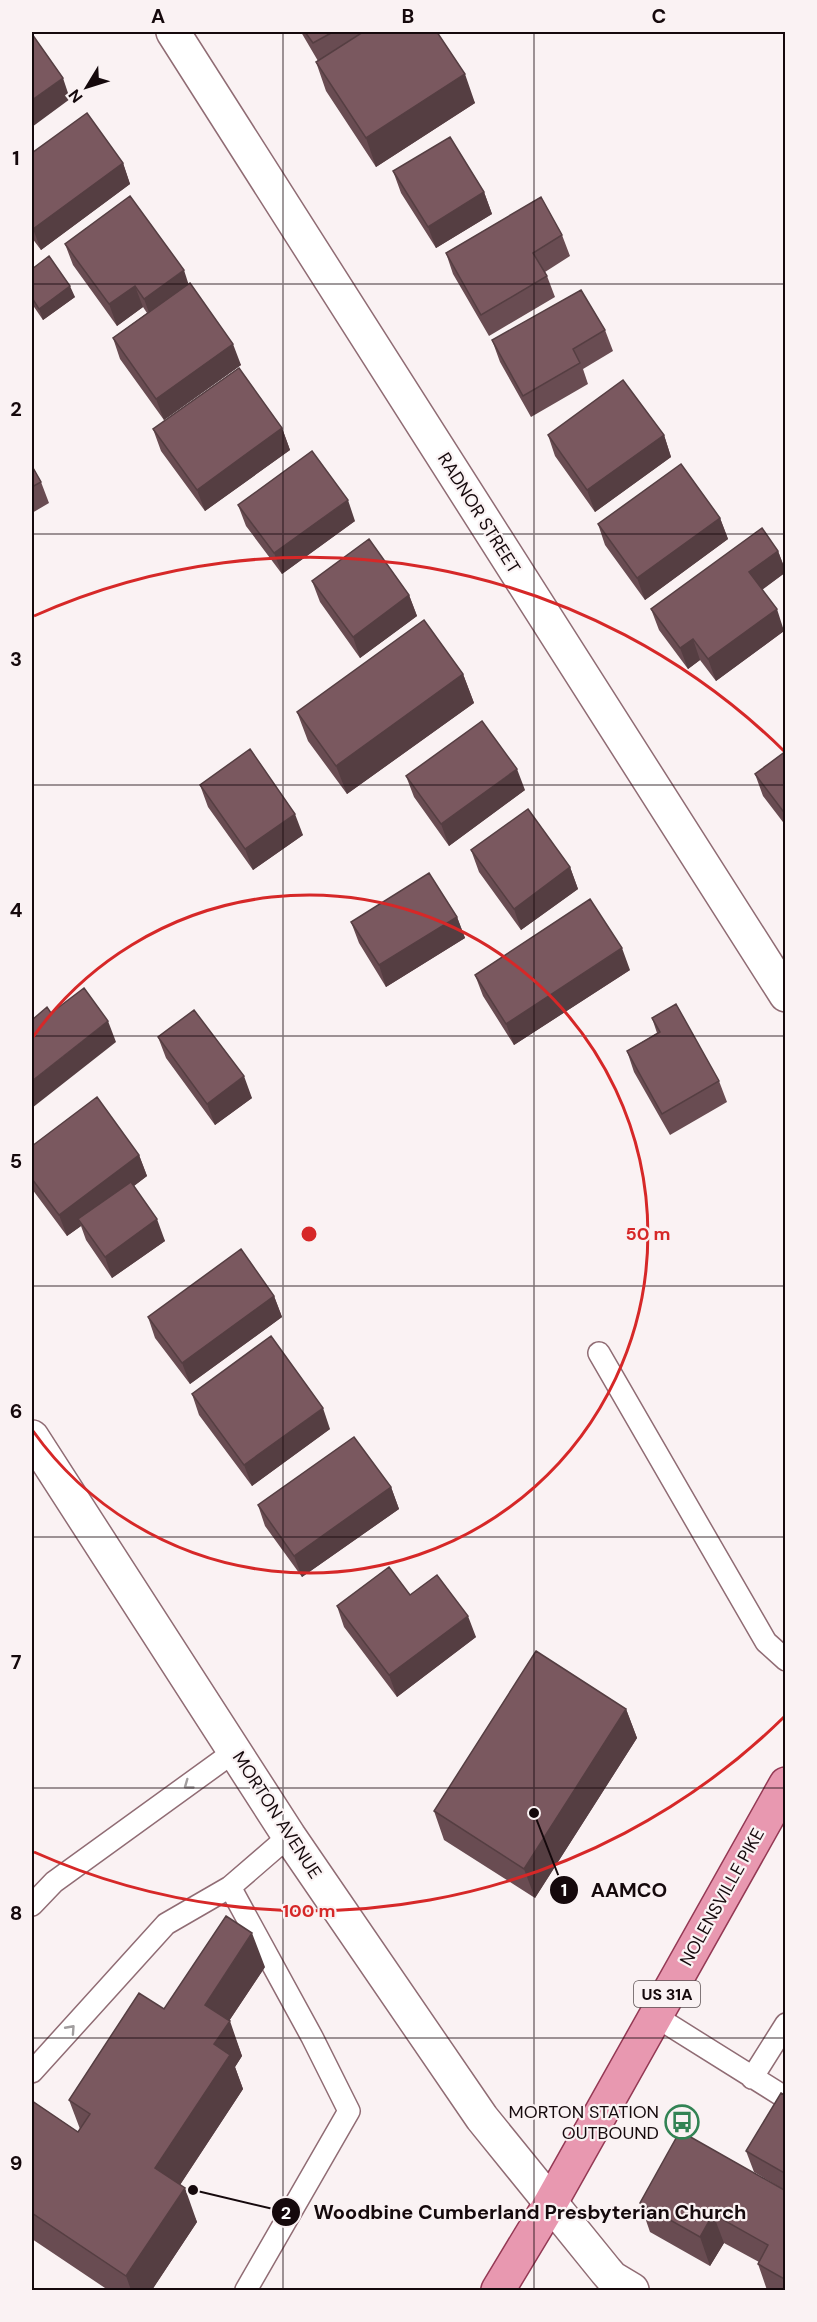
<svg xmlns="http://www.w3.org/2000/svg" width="817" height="2322" font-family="'DM Sans',sans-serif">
<rect width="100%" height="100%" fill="#faf2f3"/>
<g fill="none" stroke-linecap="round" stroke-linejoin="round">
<defs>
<path id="lane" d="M599 1353 766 1642 786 1660
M32 1905 54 1882 235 1751
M655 2016 786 2098
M32 2072 166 1924 230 1887
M752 2078 786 2024
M246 2290 349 2111 312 2037 230 1887 289 1836"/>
<path id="street" d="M173 32 786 995
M32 1437 289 1836 482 2118 606 2271 612 2278 632 2290"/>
<path id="primary" d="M498 2290 550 2204 786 1784"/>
</defs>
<use href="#lane" stroke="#906c74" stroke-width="24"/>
<use href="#street" stroke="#906c74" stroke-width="36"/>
<use href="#primary" stroke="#943954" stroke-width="36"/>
<use href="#lane" stroke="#fff" stroke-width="21"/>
<use href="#street" stroke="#fff" stroke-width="33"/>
<use href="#primary" stroke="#e898b0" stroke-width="33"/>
</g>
<path fill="#694c52" d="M301 32H437L475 103 376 167 326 91 316 62 318 61Z
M32 153 123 163 130 184 41 250 32 238Z
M393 171 484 192 492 214 436 248 401 193Z
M562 235 570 256 545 272 547 276 555 297 489 336 453 274 446 253Z
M65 244 188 284 241 365 164 420 120 359 113 338 147 313 143 307 117 326 73 265Z
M32 269 75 297 43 320 32 304Z
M605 330 613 351 583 369 588 384 531 417 500 362 492 340Z
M282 428 290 450 205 511 161 451 153 429Z
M548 435H664L671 457 595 512 555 456Z
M32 466 41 482 49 503 32 513Z
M238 505 355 521 282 574 246 526Z
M720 518 728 539 645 600 605 545 598 524Z
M778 551 786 572 762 590 784 631 716 681 700 660 688 669 659 630 651 609Z
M312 581 409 595 417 616 360 658 320 602Z
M463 674 474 703 347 794 308 741 297 712Z
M786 751V826L763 796 755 774Z
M406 776 525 790 449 846 414 797Z
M200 785 303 835 253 870 208 807Z
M471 850 570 867 578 889 521 930 479 872Z
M457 917 465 938 386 987 359 943 351 922Z
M630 970 514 1045 483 996 475 975Z
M652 1018 719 1081 727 1102 670 1135 634 1072 627 1051 657 1033Z
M158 1037 252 1098 215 1125 166 1058Z
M32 1146 139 1155 147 1176 134 1186 165 1241 112 1278 86 1240 81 1226 67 1236 32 1189Z
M274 1296 282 1317 190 1384 155 1338 148 1317Z
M192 1394 330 1429 252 1486 199 1415Z
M391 1487 399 1509 302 1577 265 1526 258 1505Z
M410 1595 476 1637 397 1697 344 1627 337 1606Z
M626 1709 637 1738 535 1898 444 1840 434 1811Z
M265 1967 229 2021 242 2056 235 2067 243 2089 180 2185 197 2222 152 2290H108L32 2239V2101L78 2132 80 2129 69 2100 164 2009Z
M786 2096V2191L754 2172 746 2151Z
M786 2191V2290H767L758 2264 759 2262 724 2243 710 2266 650 2232 640 2203Z"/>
<path fill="#553e42" d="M465 74 475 103 376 167 366 138Z
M63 78 70 99 32 127V100Z
M123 163 130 184 41 250 33 229Z
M484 192 492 214 436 248 428 227Z
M184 270 191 292 152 321 144 299Z
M70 286 75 297 43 320 39 309Z
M135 286 143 307 117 326 109 304Z
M233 344 241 365 164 420 156 399Z
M282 428 290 450 205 511 197 490Z
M664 435 671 457 595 512 587 490Z
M348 500 355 521 282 574 274 553Z
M720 518 728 539 645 600 637 578Z
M778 551 786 572 757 593 749 572Z
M409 595 417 616 360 658 353 637Z
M777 609 784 631 716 681 708 659Z
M693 639 700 660 688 669 680 648Z
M463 674 474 703 347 794 336 766Z
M517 769 525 790 449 846 441 824Z
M295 814 303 835 253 870 245 849Z
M570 867 578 889 521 930 514 909Z
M457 917 465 938 386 987 379 965Z
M622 948 630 970 514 1045 506 1024Z
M108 1021 116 1042 32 1108V1081Z
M244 1076 252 1098 215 1125 207 1104Z
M139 1155 147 1176 82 1225 78 1219 81 1226 67 1236 59 1215Z
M157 1219 165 1241 112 1278 105 1257Z
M274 1296 282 1317 190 1384 182 1363Z
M323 1408 330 1429 252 1486 244 1465Z
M391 1487 399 1509 302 1577 294 1556Z
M468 1616 476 1637 397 1697 389 1675Z
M626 1709 637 1738 535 1898 524 1869Z
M252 1933 265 1967 217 2039 205 2005Z
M230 2021 242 2056 235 2067 243 2089 168 2203 155 2168 214 2044Z
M185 2188 197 2222 152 2290H131L126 2276Z
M713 2214 724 2243 710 2266 700 2237Z"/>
<path fill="#7a585f" stroke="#553e42" stroke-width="1.5" d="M305 32H333L313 43Z
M363 32H437L465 74 366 138 316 62Z
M32 34 63 78 32 100Z
M87 113 123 163 33 229 32 227V153Z
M450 137 484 192 428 227 393 171Z
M130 196 184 270 144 299 135 286 109 304 65 244Z
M541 197 562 235 533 253 547 276 481 315 446 253Z
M49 256 70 286 39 309 32 298V269Z
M190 283 233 344 156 399 113 338Z
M581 290 605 330 573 349 580 363 523 396 492 340Z
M239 368 282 428 197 490 153 429Z
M623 380 664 435 587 490 548 435Z
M312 451 348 500 274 553 238 505Z
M681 464 720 518 637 578 598 524Z
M32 466 41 482 32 487Z
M762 528 778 551 749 572 777 609 708 659 693 639 680 648 651 609Z
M369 539 409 595 353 637 312 581Z
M424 620 463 674 336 766 297 712Z
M482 721 517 769 441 824 406 776Z
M250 749 295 814 245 849 200 785Z
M786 751V815L755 774Z
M528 809 570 867 514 909 471 850Z
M429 873 457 917 379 965 351 922Z
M590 899 622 948 506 1024 475 975Z
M84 988 108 1021 32 1081V1020L47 1007 51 1013Z
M676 1004 719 1081 662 1114 627 1051 660 1032 652 1018Z
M194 1010 244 1076 207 1104 158 1037Z
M97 1097 139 1155 59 1215 32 1179V1146Z
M131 1182 157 1219 105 1257 78 1219Z
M241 1249 274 1296 182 1363 148 1317Z
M271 1336 323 1408 244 1465 192 1394Z
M354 1437 391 1487 294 1556 258 1505Z
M389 1567 410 1595 437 1575 468 1616 389 1675 337 1606Z
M536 1651 626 1709 524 1869 434 1811Z
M226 1916 252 1933 205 2005 230 2021 214 2044 230 2055 155 2168 185 2188 126 2276 32 2213V2101L78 2132 90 2114 69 2100 139 1993 164 2009Z
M781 2093 786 2096V2174L746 2151Z
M680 2131 786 2191V2280L758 2264 768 2245 713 2214 700 2237 640 2203Z"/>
<defs><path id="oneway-chevron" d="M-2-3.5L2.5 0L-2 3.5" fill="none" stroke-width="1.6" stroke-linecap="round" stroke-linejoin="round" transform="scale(1.5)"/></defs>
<g stroke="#a19d9e">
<use href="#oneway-chevron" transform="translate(188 1785) rotate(144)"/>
<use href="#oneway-chevron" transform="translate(71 2029) rotate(-48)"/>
</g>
<path fill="none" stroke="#15090c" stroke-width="1.5" stroke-opacity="0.55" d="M283 32V2290M534 32V2290M32 284H786M32 534H786M32 785H786M32 1036H786M32 1286H786M32 1537H786M32 1788H786M32 2038H786"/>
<g fill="none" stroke="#d62828" stroke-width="3">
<path d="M33 1037A339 339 0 1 1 33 1431"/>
<path d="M784 1717A677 677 0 0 1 34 1852M34 616A677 677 0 0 1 784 751"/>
</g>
<defs>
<symbol id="bus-ring" viewBox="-11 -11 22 22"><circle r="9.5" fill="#faf2f3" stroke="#328354" stroke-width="1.5"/><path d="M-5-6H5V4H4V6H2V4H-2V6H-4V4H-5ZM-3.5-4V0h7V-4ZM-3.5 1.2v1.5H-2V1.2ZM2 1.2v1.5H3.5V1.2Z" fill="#328354"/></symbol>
</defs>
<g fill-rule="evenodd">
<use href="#bus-ring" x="663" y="2103" width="38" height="38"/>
</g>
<g text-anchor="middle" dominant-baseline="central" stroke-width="4.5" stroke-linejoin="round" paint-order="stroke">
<rect fill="#faf2f3" stroke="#5a4f51" stroke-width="1.5" x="634" y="1981" width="66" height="26" rx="4.5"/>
<g font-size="16" font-weight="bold" fill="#15090c">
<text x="667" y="1994">US 31A</text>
</g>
<g font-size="18" fill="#15090c" stroke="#faf2f3">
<text transform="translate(479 513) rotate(58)">RADNOR STREET</text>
<text transform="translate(277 1815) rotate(57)">MORTON AVENUE</text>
<text transform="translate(722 1897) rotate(-61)">NOLENSVILLE PIKE</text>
</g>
<g font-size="18" fill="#15090c" stroke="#faf2f3" text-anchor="end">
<text x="659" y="2112">MORTON STATION<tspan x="659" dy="21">OUTBOUND</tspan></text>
</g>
</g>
<circle cx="309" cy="1234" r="9" fill="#d62828" stroke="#faf2f3" stroke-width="3"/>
<g font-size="18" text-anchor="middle" font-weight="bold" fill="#d62828" stroke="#faf2f3" stroke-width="4.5" stroke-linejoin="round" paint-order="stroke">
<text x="648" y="1240">50 m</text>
<text x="309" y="1917">100 m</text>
</g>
<path fill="none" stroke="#15090c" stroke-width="2" d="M534 1813L564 1890M193 2190L286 2212"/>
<g fill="#15090c" stroke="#faf2f3" stroke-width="2">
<circle cx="534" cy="1813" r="6"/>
<circle cx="193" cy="2190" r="6"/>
<circle cx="564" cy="1890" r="15"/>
<circle cx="286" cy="2212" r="15"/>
</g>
<g font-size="18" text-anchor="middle" font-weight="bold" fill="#fff">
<text x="564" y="1896">1</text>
<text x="286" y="2219">2</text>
</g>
<g font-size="20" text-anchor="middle" font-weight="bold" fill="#15090c" stroke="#faf2f3" stroke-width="4.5" stroke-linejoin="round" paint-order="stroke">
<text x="629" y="1897">AAMCO</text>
<text x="530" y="2219">Woodbine Cumberland Presbyterian Church</text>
</g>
<rect width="817" height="2322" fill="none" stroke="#faf2f3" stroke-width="66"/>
<g transform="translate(87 87) rotate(232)" stroke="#faf2f3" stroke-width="4.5" paint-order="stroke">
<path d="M0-4.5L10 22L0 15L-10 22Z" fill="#15090c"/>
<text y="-9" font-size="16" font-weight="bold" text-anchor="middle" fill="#15090c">N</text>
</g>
<rect x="33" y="33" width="751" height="2256" fill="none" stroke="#15090c" stroke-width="2"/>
<g font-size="20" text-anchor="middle" font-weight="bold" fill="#15090c">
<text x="158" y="23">A</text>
<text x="408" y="23">B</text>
<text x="659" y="23">C</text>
<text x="16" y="165">1</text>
<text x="16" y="416">2</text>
<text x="16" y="666">3</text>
<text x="16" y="917">4</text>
<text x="16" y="1168">5</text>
<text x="16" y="1418">6</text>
<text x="16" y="1669">7</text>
<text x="16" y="1920">8</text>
<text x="16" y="2170">9</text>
</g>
</svg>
